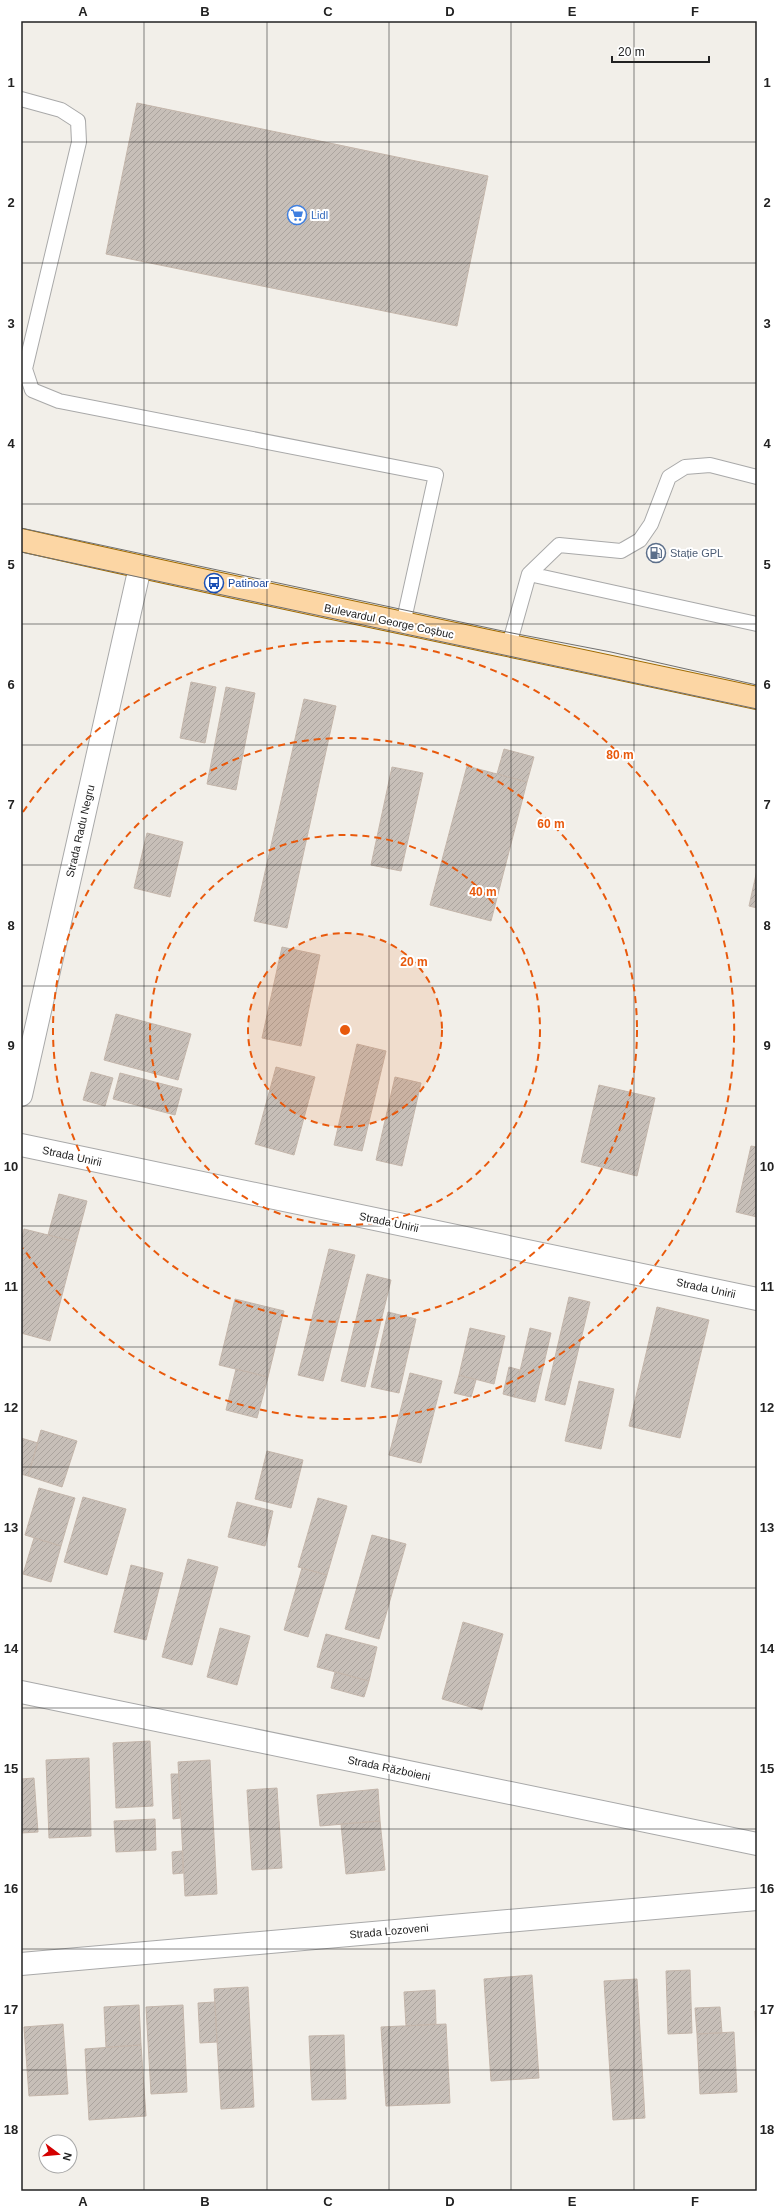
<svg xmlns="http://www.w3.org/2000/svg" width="778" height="2212" font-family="Arial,sans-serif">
<defs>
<pattern id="building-hatch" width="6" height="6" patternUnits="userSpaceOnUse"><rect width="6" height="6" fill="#c7bfb8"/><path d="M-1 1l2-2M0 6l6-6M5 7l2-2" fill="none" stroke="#aba49e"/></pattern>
</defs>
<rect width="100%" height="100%" fill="#f2efe9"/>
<path fill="url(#building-hatch)" stroke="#c4b6ab" d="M137 103 488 176 457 326 106 254Z
M191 682 216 687 205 743 180 738Z
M226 687 255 693 236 790 207 784Z
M304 699 336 706 287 928 254 921Z
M504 749 534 757 527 782 497 774Z
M467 766 527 782 491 921 430 905Z
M392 767 423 773 401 871 371 865Z
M147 833 183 842 170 897 134 888Z
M757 870V908L749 906Z
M282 947 320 955 301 1046 262 1038Z
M116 1014 191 1034 178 1080 104 1060Z
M357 1044 386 1051 362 1151 334 1145Z
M276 1067 315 1077 294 1155 255 1144Z
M91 1072 113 1078 105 1106 83 1100Z
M120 1073 182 1089 175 1115 113 1099Z
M395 1077 421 1083 402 1166 376 1160Z
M599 1085 655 1098 637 1176 581 1162Z
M751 1146 757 1147V1217L736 1212Z
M59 1194 87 1201 76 1242 48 1235Z
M24 1229 76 1242 50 1341 21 1333V1241Z
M329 1249 355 1255 323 1381 298 1375Z
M367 1274 391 1280 365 1387 341 1381Z
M569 1297 590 1302 565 1405 545 1400Z
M235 1299 284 1311 268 1377 219 1365Z
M657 1307 709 1320 680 1438 629 1426Z
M388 1312 416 1319 399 1393 371 1387Z
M470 1328 505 1336 494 1384 459 1375Z
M530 1328 551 1333 535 1402 514 1397Z
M509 1367 520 1370 514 1397 503 1394Z
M236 1369 268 1377 257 1418 226 1410Z
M410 1373 442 1381 421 1463 389 1455Z
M459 1375 476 1380 471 1397 454 1393Z
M579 1381 614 1389 601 1449 565 1441Z
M41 1430 77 1441 62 1487 28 1476Z
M21 1438 38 1443 28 1476 21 1474Z
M267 1451 303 1460 291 1508 255 1499Z
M39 1488 75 1498 61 1546 25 1535Z
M83 1497 126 1509 107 1575 64 1562Z
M318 1498 347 1506 327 1575 298 1567Z
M237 1502 273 1511 265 1546 228 1537Z
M372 1535 406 1544 379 1639 345 1629Z
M34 1538 61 1546 51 1582 23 1574Z
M188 1559 218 1567 192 1665 162 1657Z
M131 1565 163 1573 146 1640 114 1632Z
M302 1568 327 1575 308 1637 284 1630Z
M463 1622 503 1634 482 1710 442 1699Z
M220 1628 250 1636 237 1685 207 1677Z
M326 1634 377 1647 369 1681 317 1667Z
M335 1672 369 1681 364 1697 331 1688Z
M150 1741 153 1806 116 1808 113 1743Z
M89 1758 91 1836 49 1838 46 1760Z
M210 1760 217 1894 185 1896 178 1762Z
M171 1774H179L180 1818 173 1819Z
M34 1778 38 1832 21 1833V1779Z
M277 1788 282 1868 252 1870 247 1790Z
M378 1789 380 1821 320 1826 317 1795Z
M155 1819 156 1850 116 1852 114 1821Z
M380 1821 385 1870 346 1874 341 1824Z
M182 1851 183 1873 173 1874 172 1852Z
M690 1970 692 2033 668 2034 666 1971Z
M532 1975 539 2078 491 2081 484 1979Z
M637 1979 645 2118 613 2120 604 1981Z
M248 1987 254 2107 221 2109 214 1989Z
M435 1990 436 2024 406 2026 404 1992Z
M215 2002 217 2042 200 2043 198 2003Z
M139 2005 141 2045 106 2047 104 2007Z
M183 2005 187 2092 151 2094 146 2007Z
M720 2007 722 2033 697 2034 695 2008Z
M755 2011H757V2051Z
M63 2024 68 2094 29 2096 24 2027Z
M446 2024 450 2103 386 2106 381 2027Z
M734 2032 737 2092 700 2094 697 2034Z
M344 2035 346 2099 312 2100 309 2036Z
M141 2045 146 2116 89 2120 85 2049Z"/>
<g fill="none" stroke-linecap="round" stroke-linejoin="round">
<defs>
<path id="service" d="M21 99 61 110 78 121 79 142 25 369 32 390 59 401 436 475 403 624
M529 574 559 545 621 551 640 540 651 524 669 477 685 467 710 465 757 477
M509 645 529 574 757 624"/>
<path id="minor" d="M21 1145 757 1299
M21 1692 757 1844
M21 1964 757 1899"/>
<path id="tertiary" d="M21 1095 140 567"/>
<path id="primary" d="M21 540C266 596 512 645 757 698"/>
</defs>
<use href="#service" stroke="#a9a9a9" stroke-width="16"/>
<use href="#minor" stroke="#a9a9a9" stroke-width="24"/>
<use href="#tertiary" stroke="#a9a9a9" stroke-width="24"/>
<use href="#primary" stroke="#a06b00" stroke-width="24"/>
<use href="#service" stroke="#fff" stroke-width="14"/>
<use href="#minor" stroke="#fff" stroke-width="22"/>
<use href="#tertiary" stroke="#fff" stroke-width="22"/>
<use href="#primary" stroke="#fcd6a4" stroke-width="22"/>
<path stroke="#707070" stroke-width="1" d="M21 528 512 633 611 652 757 685
M21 552 757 709"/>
</g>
<path fill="none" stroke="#222" stroke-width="1" stroke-opacity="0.55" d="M144 21V2191M267 21V2191M389 21V2191M511 21V2191M634 21V2191M21 142H757M21 263H757M21 383H757M21 504H757M21 624H757M21 745H757M21 865H757M21 986H757M21 1106H757M21 1226H757M21 1347H757M21 1467H757M21 1588H757M21 1708H757M21 1829H757M21 1949H757M21 2070H757"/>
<circle cx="345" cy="1030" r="97" fill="#e8590c" fill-opacity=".12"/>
<g fill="none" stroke="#e8590c" stroke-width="2" stroke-dasharray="7 5">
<circle cx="345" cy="1030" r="97"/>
<circle cx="345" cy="1030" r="195"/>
<circle cx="345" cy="1030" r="292"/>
<path d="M23 812A389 389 0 1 1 23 1248"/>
</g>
<defs>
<symbol id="supermarket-ring" viewBox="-11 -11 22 22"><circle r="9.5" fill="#fff" stroke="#3f7fe0" stroke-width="1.5"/><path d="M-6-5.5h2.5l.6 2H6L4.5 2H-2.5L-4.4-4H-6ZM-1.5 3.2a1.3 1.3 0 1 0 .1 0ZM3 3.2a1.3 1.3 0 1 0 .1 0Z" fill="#3f7fe0"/></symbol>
<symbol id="fuel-ring" viewBox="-11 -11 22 22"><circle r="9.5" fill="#fff" stroke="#5c6f8a" stroke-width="1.5"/><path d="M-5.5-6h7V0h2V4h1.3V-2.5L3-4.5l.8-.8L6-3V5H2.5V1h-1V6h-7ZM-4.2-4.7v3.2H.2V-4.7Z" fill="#5c6f8a"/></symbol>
<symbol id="bus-ring" viewBox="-11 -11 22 22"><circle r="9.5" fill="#fff" stroke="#1a4fb4" stroke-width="1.5"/><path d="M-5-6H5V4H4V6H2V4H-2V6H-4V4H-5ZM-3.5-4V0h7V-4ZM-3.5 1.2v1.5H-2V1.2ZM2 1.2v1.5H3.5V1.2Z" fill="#1a4fb4"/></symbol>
</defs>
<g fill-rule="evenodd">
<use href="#supermarket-ring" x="286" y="204" width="22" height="22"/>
<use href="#fuel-ring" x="645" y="542" width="22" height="22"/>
<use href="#bus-ring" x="203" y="572" width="22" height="22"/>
</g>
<g text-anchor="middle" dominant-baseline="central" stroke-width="4" stroke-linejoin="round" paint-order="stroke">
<g font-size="11" fill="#366cbe" stroke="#fff" text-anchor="start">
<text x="311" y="215">Lidl</text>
</g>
<g font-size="11" fill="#4e5e75" stroke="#fff" text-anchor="start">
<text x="670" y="553">Stație GPL</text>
</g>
<g font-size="11" fill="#164399" stroke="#fff" text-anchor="start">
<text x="228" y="583">Patinoar</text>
</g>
<g font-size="11" fill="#222" stroke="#fff">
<text transform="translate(389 621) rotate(12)">Bulevardul George Coșbuc</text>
<text transform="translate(80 831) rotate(-77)">Strada Radu Negru</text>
<text transform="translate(72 1156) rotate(12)">Strada Unirii</text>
<text transform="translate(389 1222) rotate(12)">Strada Unirii</text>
<text transform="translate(706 1288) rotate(12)">Strada Unirii</text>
<text transform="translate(389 1768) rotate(12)">Strada Războieni</text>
<text transform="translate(389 1931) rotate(-5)">Strada Lozoveni</text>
</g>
</g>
<circle cx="345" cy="1030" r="6" fill="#e8590c" stroke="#fff" stroke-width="2"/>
<g font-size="12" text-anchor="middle" font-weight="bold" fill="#e8590c" stroke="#fff" stroke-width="4" stroke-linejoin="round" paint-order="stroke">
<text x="620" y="759">80 m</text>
<text x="551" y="828">60 m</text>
<text x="483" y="896">40 m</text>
<text x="414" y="966">20 m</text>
</g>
<rect width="778" height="2212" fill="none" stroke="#ffffff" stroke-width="44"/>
<g transform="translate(58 2154) rotate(106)"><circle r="19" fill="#ffffff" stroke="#a7a7a7"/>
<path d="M0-3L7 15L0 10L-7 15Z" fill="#d40000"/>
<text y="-6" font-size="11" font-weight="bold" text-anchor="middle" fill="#222222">N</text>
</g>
<path d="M612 56v6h97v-6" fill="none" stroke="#222222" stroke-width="2"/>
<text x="618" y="56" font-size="12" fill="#222222" stroke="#ffffff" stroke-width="3" paint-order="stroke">20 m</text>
<rect x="22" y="22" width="734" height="2168" fill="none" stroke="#222" stroke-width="1.5"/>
<g font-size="13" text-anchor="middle" font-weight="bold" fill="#222">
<text x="83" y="16">A</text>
<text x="205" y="16">B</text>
<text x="328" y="16">C</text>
<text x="450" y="16">D</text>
<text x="572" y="16">E</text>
<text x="695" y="16">F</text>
<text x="11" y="87">1</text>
<text x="767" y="87">1</text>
<text x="11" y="207">2</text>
<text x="767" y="207">2</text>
<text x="11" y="328">3</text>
<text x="767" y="328">3</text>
<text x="11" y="448">4</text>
<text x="767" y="448">4</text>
<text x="11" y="569">5</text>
<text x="767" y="569">5</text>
<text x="11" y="689">6</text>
<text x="767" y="689">6</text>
<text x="11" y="809">7</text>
<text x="767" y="809">7</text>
<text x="11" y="930">8</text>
<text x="767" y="930">8</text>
<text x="11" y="1050">9</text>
<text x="767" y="1050">9</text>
<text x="11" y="1171">10</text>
<text x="767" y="1171">10</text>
<text x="11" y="1291">11</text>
<text x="767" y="1291">11</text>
<text x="11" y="1412">12</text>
<text x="767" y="1412">12</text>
<text x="11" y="1532">13</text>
<text x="767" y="1532">13</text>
<text x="11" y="1653">14</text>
<text x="767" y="1653">14</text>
<text x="11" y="1773">15</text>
<text x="767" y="1773">15</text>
<text x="11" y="1893">16</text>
<text x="767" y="1893">16</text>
<text x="11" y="2014">17</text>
<text x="767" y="2014">17</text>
<text x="11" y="2134">18</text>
<text x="767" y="2134">18</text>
<text x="83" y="2206">A</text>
<text x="205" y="2206">B</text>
<text x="328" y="2206">C</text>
<text x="450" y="2206">D</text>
<text x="572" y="2206">E</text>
<text x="695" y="2206">F</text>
</g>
</svg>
